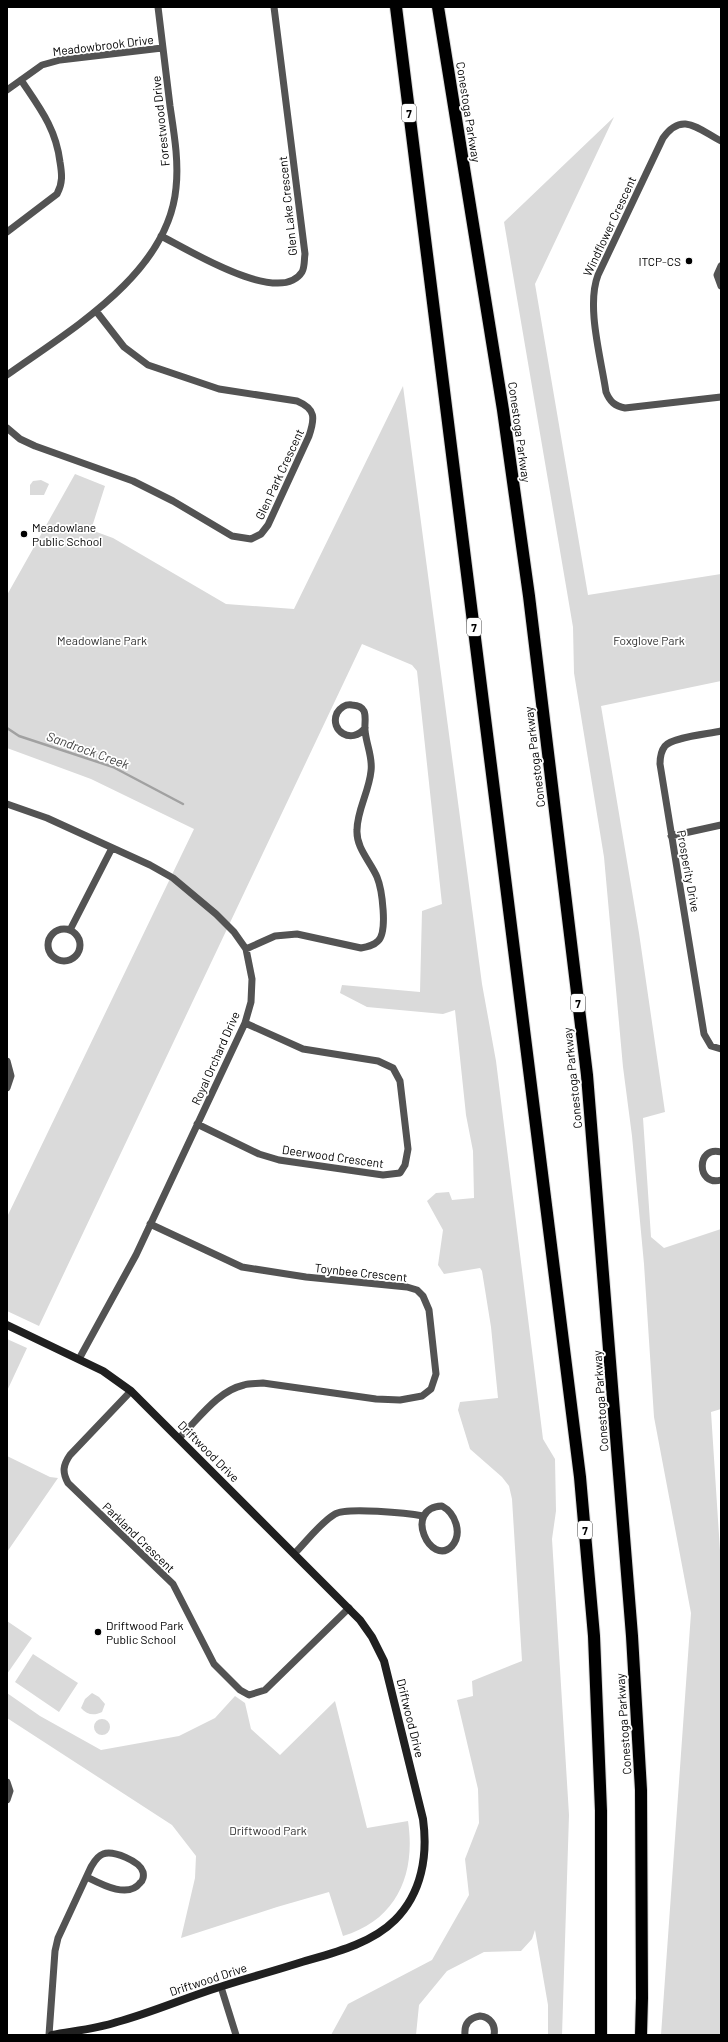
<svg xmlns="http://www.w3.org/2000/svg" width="728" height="2042" font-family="Barlow,sans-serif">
<rect width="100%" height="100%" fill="#fff"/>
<path fill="#dadada" d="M614 117 535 284 588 595 721 574V681L601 706 639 933 665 1112 643 1118 651 1237 664 1248 721 1229V1409L711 1412 721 1566V2035H661L691 1613 654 1417 644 1264 632 1136 623 1067 604 857 574 673 573 627 504 222Z
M403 386 482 984 496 1061 543 1439 555 1459 556 1511 552 1539 569 1815 562 2035H548V2005L535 1930 532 1939 521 1951 484 1952 447 1971 419 2005 416 2035H331L348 2004 432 1960 469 1895 465 1859 479 1823 478 1789 457 1700 473 1696 472 1681 522 1661 512 1499 509 1486 502 1477 470 1449 458 1410 460 1402 498 1398 491 1327 482 1271 480 1268 444 1274 438 1265 443 1230 427 1201 436 1193 449 1192 452 1200 474 1198 473 1151 466 1115 455 1010 443 1014 367 1007 340 993 342 985 420 992 422 911 442 904 417 671 412 665 362 644 39 1326 7 1311V1217L194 829 91 779 7 748V595L75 474 105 486 91 530 113 538 226 604 294 609Z
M41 480 49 484 44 495H30V485L33 481Z
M7 1339 27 1348 7 1391Z
M7 1456 50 1477 58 1478 7 1552Z
M7 1621 32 1638 7 1674Z
M33 1654 78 1683 59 1712 15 1682Z
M7 1693 40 1716 101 1750 179 1736 215 1718 235 1696 245 1703 251 1729 280 1755 335 1701 367 1828 408 1821C416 1874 397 1920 343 1936L329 1892 277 1907 181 1938 195 1878 196 1856 172 1825 7 1718Z
M92 1693 99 1697 105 1704 102 1712C94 1716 87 1715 81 1708L85 1699Z
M94 1727a8 8 0 1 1 16 0a8 8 0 1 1-16 0Z"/>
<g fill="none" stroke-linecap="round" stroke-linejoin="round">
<path stroke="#a1a1a1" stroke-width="2.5" d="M7 728 19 736 113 767 183 804"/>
<defs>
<path id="highway" d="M396 7 580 1477 594 1636 601 1811V2035
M438 7 503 410 529 596 587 1075 632 1636 641 1790 642 1998 641 2035"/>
</defs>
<use href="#highway" stroke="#dbdbdb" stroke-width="14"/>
<path stroke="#535353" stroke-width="7" d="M7 90 42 65 60 60 162 48
M721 141C698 129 682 111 663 138L598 275C586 306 601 358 606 392 610 402 615 406 625 408L721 397
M7 232 57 194C63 183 62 174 60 162 56 128 39 107 21 80
M161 236C187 249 280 307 302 272 305 267 304 259 305 254L274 7
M721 266 717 275 721 286
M7 375C70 330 168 274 176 188 179 161 174 133 170 106 166 73 162 40 158 7
M7 428 20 439 35 446 133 481 173 501 232 536 251 539 261 534 268 525 309 436C315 418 316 409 297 401L219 389 148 365 124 347 96 311
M721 731C709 734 673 737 665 746 661 751 660 758 660 764L704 1034 711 1046 721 1049
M7 804 47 818 150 865 173 878 216 914 234 932 246 949 252 979 251 1002 245 1023 136 1255 79 1359
M671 836 721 825
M48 945a16 16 0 1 1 32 0a16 16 0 1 1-32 0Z
M70 930 112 848
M246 949 275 936 297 934 361 948C367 947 373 946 378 941 388 932 382 889 377 877 370 861 356 848 357 830 357 810 369 792 371 771 373 757 366 744 365 730 364 720 370 706 352 705 345 704 341 707 337 713 329 731 352 745 365 728
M7 1061 11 1076 7 1088
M197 1124 259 1154 279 1160 383 1175 400 1173 405 1165 408 1149 400 1081 393 1068 378 1061 303 1049 245 1023
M721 1152C696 1145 696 1187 721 1180
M150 1224 242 1267 306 1277 407 1287 417 1290 423 1296 429 1310 436 1374 431 1389 422 1396 400 1400 376 1399 263 1383C257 1384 250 1383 244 1385 217 1391 198 1420 179 1438
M131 1391 70 1455C63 1465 62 1472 68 1483L173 1584 214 1664 240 1690 249 1695 265 1690 349 1608
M442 1506C455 1513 463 1533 452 1546 431 1568 402 1508 442 1506Z
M295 1553C307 1541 320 1523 335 1514 346 1507 408 1513 423 1516
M7 1782 10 1791 7 1800
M221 1987 236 2035
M49 2035 55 1951 58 1938 91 1867C94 1862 97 1856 103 1854 113 1850 140 1861 143 1872 144 1876 143 1881 140 1883 128 1899 101 1884 87 1877
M465 2035C464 2024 469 2018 480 2016 490 2017 496 2025 494 2035"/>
<path stroke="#202020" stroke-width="8" d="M7 1325 103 1371 131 1391 360 1620 372 1637 384 1661 423 1819C428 1855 422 1893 395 1920 371 1944 333 1953 302 1962 277 1970 251 1977 226 1985 189 1996 154 2012 117 2022 96 2029 73 2031 52 2035"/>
<use href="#highway" stroke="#000" stroke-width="12"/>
</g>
<g fill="#000" stroke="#fff" stroke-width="1.5">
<circle cx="689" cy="261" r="4"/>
<circle cx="24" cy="534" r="4"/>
<circle cx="98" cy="1632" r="4"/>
</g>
<g text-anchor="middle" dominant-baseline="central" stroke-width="3.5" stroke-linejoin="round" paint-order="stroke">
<g fill="#fff" stroke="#4c4c4c" stroke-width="1">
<rect x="402" y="104" width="14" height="18" rx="3"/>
<rect x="467" y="618" width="14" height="18" rx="3"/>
<rect x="571" y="994" width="14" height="18" rx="3"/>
<rect x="578" y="1521" width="14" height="18" rx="3"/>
</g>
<g font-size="11" font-weight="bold" fill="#000">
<text x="409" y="113">7</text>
<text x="474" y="627">7</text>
<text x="578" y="1003">7</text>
<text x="585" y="1530">7</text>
</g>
<g font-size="12" fill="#000" stroke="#fff">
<text transform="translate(103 45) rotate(-7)">Meadowbrook Drive</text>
<text transform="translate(469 112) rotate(81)">Conestoga Parkway</text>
<text transform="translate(160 121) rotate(-96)">Forestwood Drive</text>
<text transform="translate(287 206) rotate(-96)">Glen Lake Crescent</text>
<text transform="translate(609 226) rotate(-65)">Windflower Crescent</text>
<text transform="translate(520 432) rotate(82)">Conestoga Parkway</text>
<text transform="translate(279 474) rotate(-65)">Glen Park Crescent</text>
<text transform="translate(534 757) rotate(-97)">Conestoga Parkway</text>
<text transform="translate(689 871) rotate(80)">Prosperity Drive</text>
<text transform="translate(215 1058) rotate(-66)">Royal Orchard Drive</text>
<text transform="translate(572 1078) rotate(-96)">Conestoga Parkway</text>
<text transform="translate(333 1156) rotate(8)">Deerwood Crescent</text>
<text transform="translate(361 1272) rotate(6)">Toynbee Crescent</text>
<text transform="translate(600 1401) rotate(-94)">Conestoga Parkway</text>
<text transform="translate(209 1451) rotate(45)">Driftwood Drive</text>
<text transform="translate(139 1537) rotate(44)">Parkland Crescent</text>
<text transform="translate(411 1718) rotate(76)">Driftwood Drive</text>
<text transform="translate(623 1724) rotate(-94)">Conestoga Parkway</text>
<text transform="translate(208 1979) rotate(-18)">Driftwood Drive</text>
</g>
<g font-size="12" fill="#000" stroke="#fff" text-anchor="start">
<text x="681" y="261" text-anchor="end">ITCP-CS</text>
<text x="32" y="527">Meadowlane<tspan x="32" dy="14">Public School</tspan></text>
<text x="106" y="1625">Driftwood Park<tspan x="106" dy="14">Public School</tspan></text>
</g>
<g font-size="12" fill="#313131" stroke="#fff">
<text x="102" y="640">Meadowlane Park</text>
<text x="649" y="640">Foxglove Park</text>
<text x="268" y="1830">Driftwood Park</text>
</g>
<g font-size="13" font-style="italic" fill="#424242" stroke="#fff">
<text transform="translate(88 750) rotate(20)">Sandrock Creek</text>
</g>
</g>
<rect width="728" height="2042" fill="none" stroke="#000000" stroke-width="16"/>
</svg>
